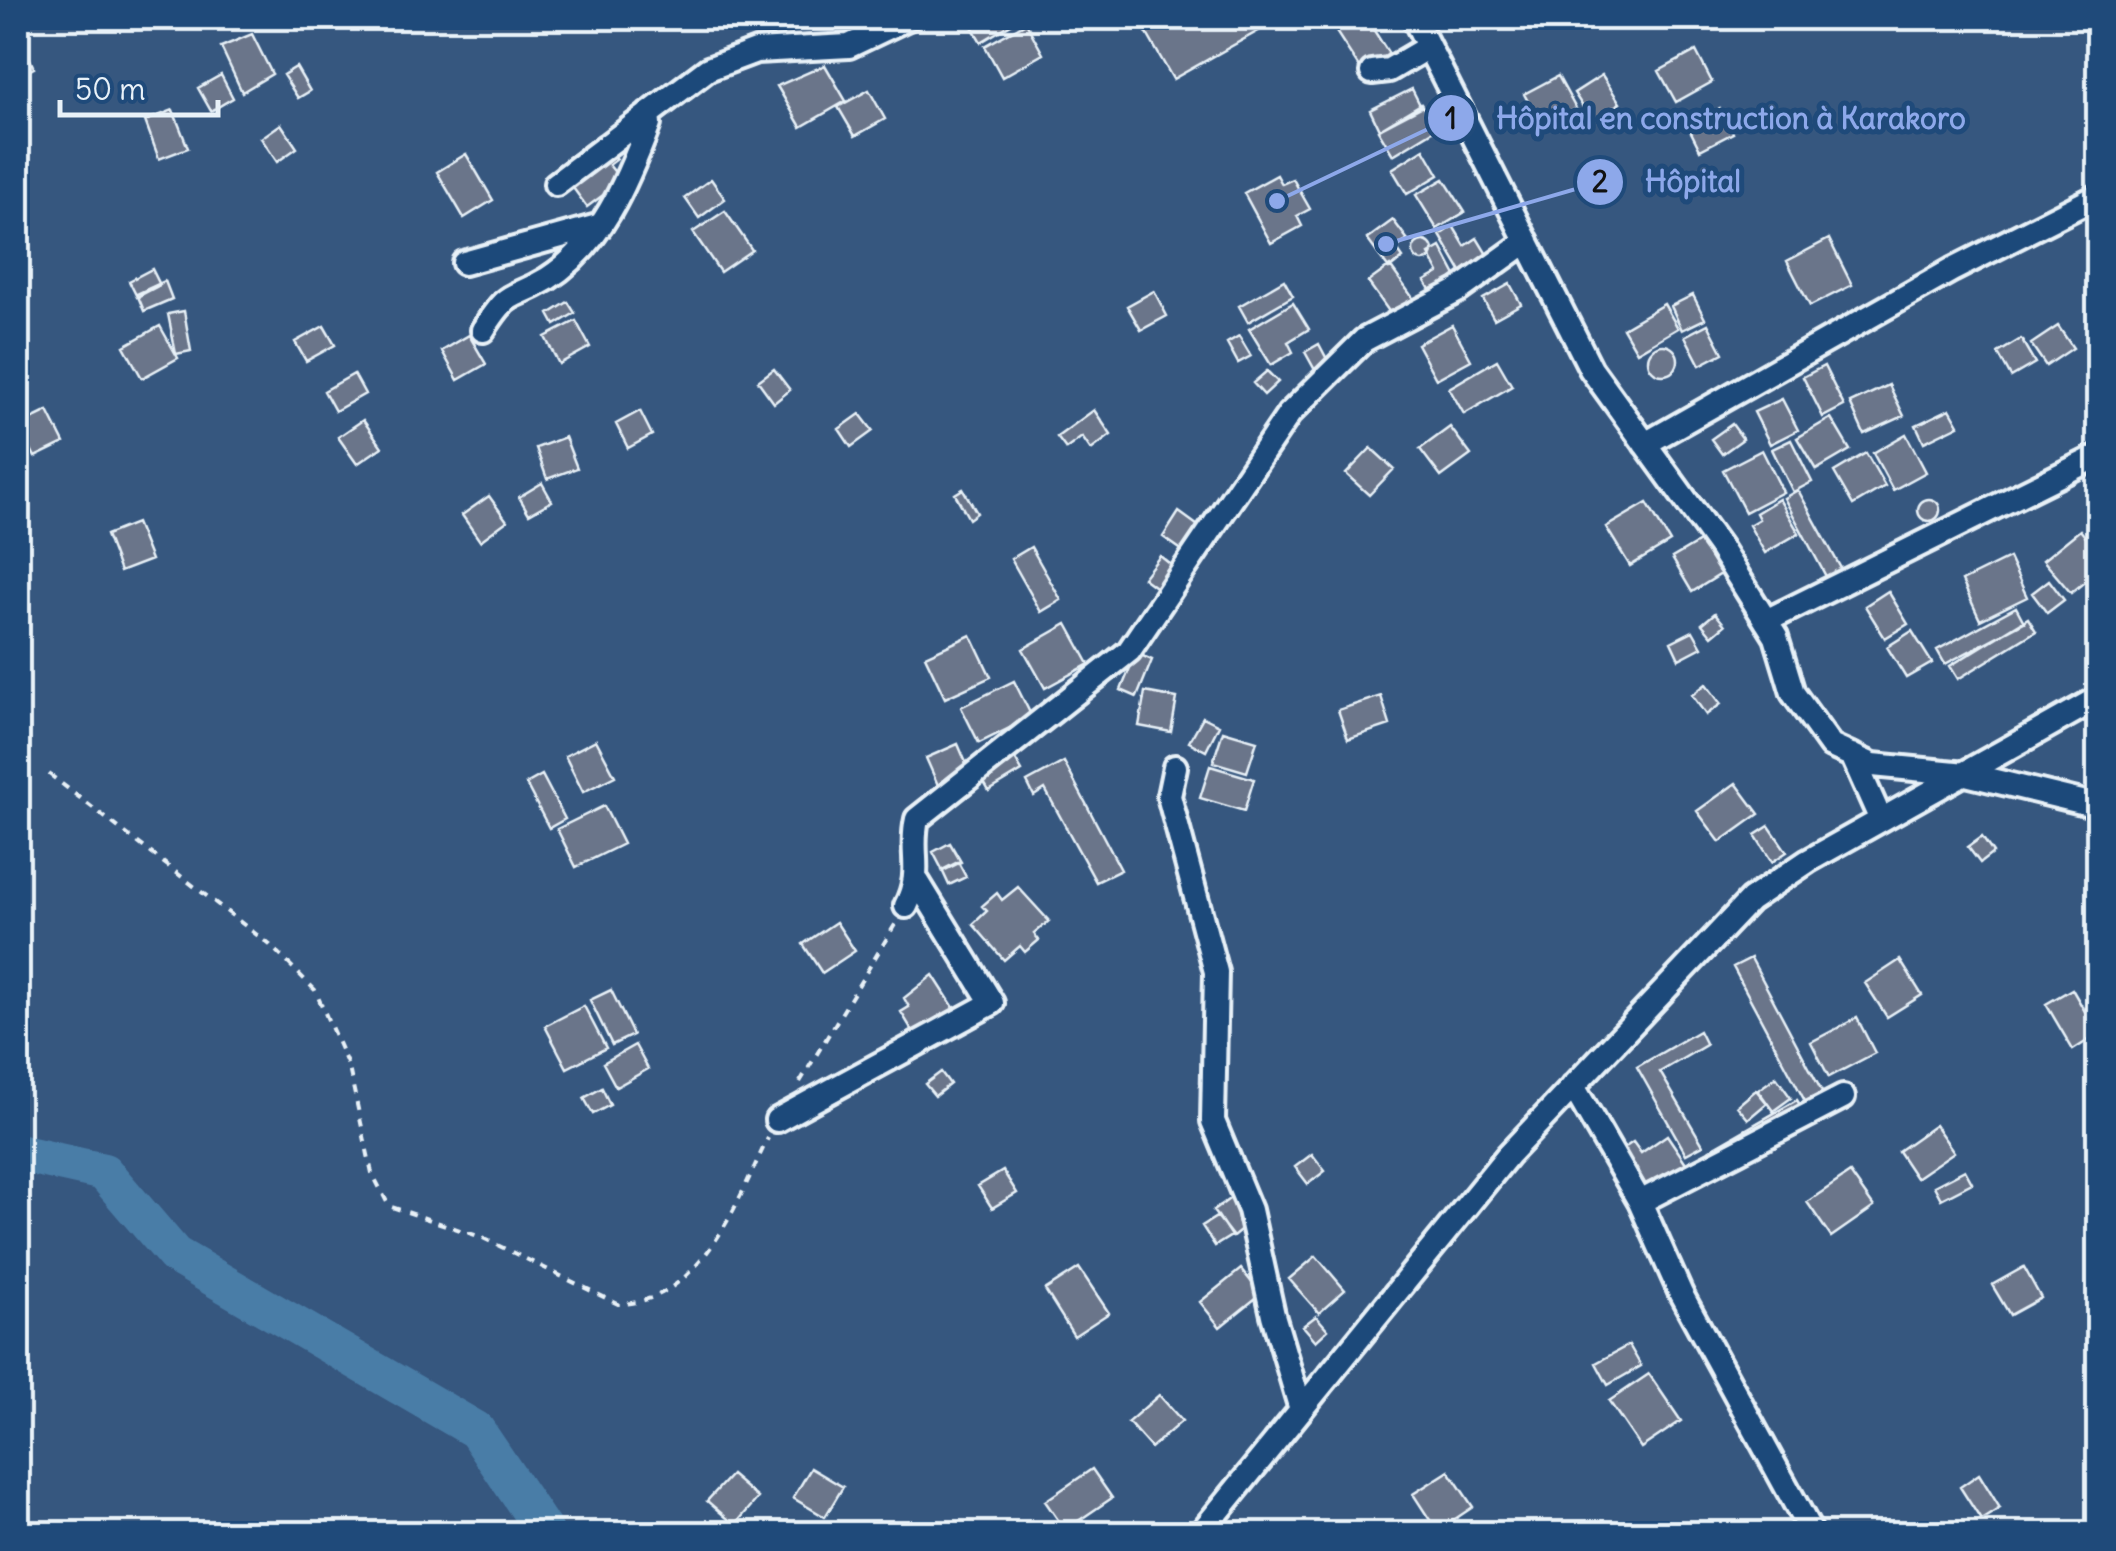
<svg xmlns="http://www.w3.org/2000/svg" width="2116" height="1551" font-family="Delius,sans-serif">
<rect width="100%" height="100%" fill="#36577f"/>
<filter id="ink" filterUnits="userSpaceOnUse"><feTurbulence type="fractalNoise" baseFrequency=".01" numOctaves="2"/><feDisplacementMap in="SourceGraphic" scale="20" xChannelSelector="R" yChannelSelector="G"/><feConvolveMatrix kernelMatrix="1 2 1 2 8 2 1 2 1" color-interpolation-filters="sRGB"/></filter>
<g filter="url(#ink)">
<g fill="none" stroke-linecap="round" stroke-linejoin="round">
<path stroke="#4a7da7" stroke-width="38" d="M18 1153 104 1172 175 1255 476 1430 546 1534"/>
</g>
<path fill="#6b758a" stroke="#e8f1f8" stroke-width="2.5" d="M967 18H1021L981 42Z
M1138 18H1256L1262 29 1173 79Z
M1348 18H1366L1391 57 1364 75 1333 27Z
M1026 23 1043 54 1002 77 985 46Z
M18 34 34 68 18 76Z
M252 34 272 74 242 92 221 47Z
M1696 51 1712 82 1676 102 1659 71Z
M825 65 846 101 801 127 777 86Z
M296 67 310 91 298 98 283 75Z
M221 75 233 98 211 111 198 88Z
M1602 75 1620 103 1592 121 1574 93Z
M1558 76 1576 109 1542 127 1524 94Z
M1412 89 1421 107 1379 129 1370 110Z
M869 90 885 119 855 136 838 107Z
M1421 104 1436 129 1393 155 1378 130Z
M1720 109 1733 133 1700 150 1688 126Z
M173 110 188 148 159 159 145 121Z
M281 124 297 148 277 162 261 138Z
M598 135 617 159 609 165 622 181 587 207 557 166Z
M1424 149 1439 175 1407 194 1392 169Z
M466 154 493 200 464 218 437 172Z
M1277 175 1282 184 1293 179 1310 209 1297 216 1302 226 1271 243 1244 193Z
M711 179 725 199 699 218 685 198Z
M1444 179 1465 212 1437 229 1416 195Z
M725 211 752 250 720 272 693 232Z
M1393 220 1408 240 1396 248 1403 258 1389 269 1367 239Z
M1453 226 1465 246 1477 238 1488 256 1462 273 1440 235Z
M1829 239 1852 285 1810 306 1787 261Z
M1413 251a10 10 0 1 1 20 0a10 10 0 1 1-20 0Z
M1441 247 1464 291 1439 305 1425 281 1439 273 1429 254Z
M1390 266 1425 315 1403 331 1368 282Z
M152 269 160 285 137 297 129 281Z
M1284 280 1293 296 1248 322 1239 306Z
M165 281 172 299 144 311 137 294Z
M1510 284 1521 304 1494 319 1483 299Z
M1154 291 1167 316 1141 330 1127 306Z
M1693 295 1705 319 1682 330 1671 306Z
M568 302 575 313 555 325 549 314Z
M1293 303 1309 329 1288 342 1293 352 1271 365 1249 329Z
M1664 304 1678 328 1637 352 1623 328Z
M184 311 191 351 176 354 168 314Z
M576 321 590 347 559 364 545 337Z
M1708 324 1723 353 1700 365 1685 336Z
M1452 325 1471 360 1436 379 1417 344Z
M160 326 178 358 142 378 124 346Z
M324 326 335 345 306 361 295 342Z
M2058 326 2073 348 2046 366 2031 344Z
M469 335 486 364 458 380 442 351Z
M1239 336 1251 356 1238 363 1227 343Z
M2021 339 2035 363 2011 377 1998 353Z
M1319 344 1329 363 1315 370 1305 352Z
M1648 360a15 15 0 1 1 30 0a15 15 0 1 1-30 0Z
M1497 360 1512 386 1464 414 1449 388Z
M1824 366 1844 406 1823 417 1803 377Z
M774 369 790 390 774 403 758 381Z
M1267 371 1278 382 1264 395 1253 383Z
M354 374 365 394 335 411 324 391Z
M1889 385 1904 416 1864 434 1850 403Z
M1782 399 1798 430 1770 444 1754 412Z
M1950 409 1959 425 1924 442 1916 425Z
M1094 410 1111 435 1091 450 1082 437 1066 449 1057 437Z
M48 411 64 443 35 457 19 425Z
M640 411 652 435 628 448 616 424Z
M860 414 873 431 851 447 839 429Z
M1831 418 1850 450 1816 470 1797 438Z
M363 420 382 447 357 464 338 437Z
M1732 424 1743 439 1722 454 1711 439Z
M1450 427 1471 455 1441 477 1420 449Z
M1906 434 1926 472 1893 490 1873 453Z
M565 437 577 468 547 479 536 448Z
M1791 440 1812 482 1793 492 1772 449Z
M1371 448 1394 469 1369 495 1346 474Z
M1762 450 1783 492 1745 512 1723 470Z
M1866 453 1885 486 1853 505 1834 472Z
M542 483 552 501 529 514 519 497Z
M963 489 977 513 969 519 955 494Z
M1798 490 1844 574 1829 582 1784 498Z
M489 496 507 521 480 541 462 515Z
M1779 499 1799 533 1765 553 1749 525 1759 519 1756 513Z
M1918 510a11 11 0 1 1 22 0a11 11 0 1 1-22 0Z
M1647 503 1670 542 1630 566 1606 527Z
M1179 512 1201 528 1183 551 1163 537Z
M136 523 151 560 120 572 106 535Z
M2080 530 2098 552V571L2071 593 2043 560Z
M1701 541 1721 574 1692 592 1672 558Z
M1031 547 1061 600 1041 612 1011 559Z
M1160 556 1175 568 1158 589 1143 578Z
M2009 558 2027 597 1980 620 1962 581Z
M2049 580 2064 600 2047 613 2032 593Z
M1888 591 1908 624 1885 638 1865 606Z
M2016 607 2024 622 1945 664 1937 650Z
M1715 613 1725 625 1712 636 1702 624Z
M2028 618 2036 631 1958 679 1950 666Z
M1067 624 1089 664 1045 688 1023 649Z
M1693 631 1702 647 1679 659 1671 642Z
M1912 631 1932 663 1906 678 1887 647Z
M971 635 991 677 945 698 925 656Z
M1136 653 1152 660 1137 697 1121 690Z
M1014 681 1032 717 979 743 961 707Z
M1706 684 1721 704 1706 715 1692 695Z
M1145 692 1177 698 1171 732 1139 726Z
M1381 696 1390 725 1348 739 1338 710Z
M1203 717 1219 725 1206 751 1189 742Z
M1223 731 1257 741 1247 772 1213 762Z
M596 740 615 776 583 792 565 756Z
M958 744 973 779 941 792 926 758Z
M1010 750 1022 771 989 791 977 770Z
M1064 762 1121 870 1096 882 1045 789 1034 796 1027 782Z
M1210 766 1254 779 1244 811 1200 798Z
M542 775 565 819 549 828 526 784Z
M1736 783 1759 814 1720 842 1697 811Z
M604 806 623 844 576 867 557 829Z
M1769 826 1787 852 1772 862 1755 835Z
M1982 837 1993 853 1980 863 1968 847Z
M950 843 961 862 943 871 933 852Z
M958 862 966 877 949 885 942 870Z
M1018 887 1049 921 1034 934 1039 940 1025 952 1020 946 1004 960 973 924 987 911 982 906 997 893 1002 900Z
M836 922 855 951 822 973 803 944Z
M1751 958 1830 1107 1813 1116 1733 967Z
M1900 960 1922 995 1887 1017 1865 983Z
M933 975 958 1014 918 1040 901 1012 909 1007 904 998Z
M2072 989 2098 1034 2073 1050 2046 1004Z
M611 990 633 1035 612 1045 590 1000Z
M584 1006 606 1048 567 1068 545 1026Z
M1857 1018 1875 1053 1829 1077 1811 1042Z
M1699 1031 1706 1045 1660 1072 1703 1145 1686 1154 1637 1067Z
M635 1045 648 1069 616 1087 603 1063Z
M941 1072 950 1084 935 1096 925 1084Z
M1776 1077 1791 1098 1773 1111 1758 1090Z
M602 1088 610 1105 593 1114 584 1098Z
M1756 1090 1767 1103 1748 1119 1737 1106Z
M1797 1100 1806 1115 1720 1166 1710 1150Z
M1935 1125 1954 1152 1916 1178 1898 1151Z
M1667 1135 1690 1169 1643 1203 1611 1157 1633 1142 1641 1153Z
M1312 1154 1325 1171 1308 1184 1295 1167Z
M1965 1170 1972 1183 1941 1199 1934 1186Z
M1003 1171 1017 1193 992 1208 978 1186Z
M1850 1173 1874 1207 1831 1237 1807 1202Z
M1232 1197 1251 1222 1233 1237 1213 1211Z
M1218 1216 1231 1236 1215 1246 1202 1226Z
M1316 1256 1345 1290 1319 1313 1289 1279Z
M2024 1267 2041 1298 2010 1315 1992 1285Z
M1079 1268 1109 1313 1074 1336 1045 1290Z
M1241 1269 1261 1294 1220 1327 1200 1302Z
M1316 1316 1328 1330 1316 1341 1303 1326Z
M1629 1345 1641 1366 1608 1385 1596 1363Z
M1649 1374 1681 1421 1641 1448 1609 1401Z
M1159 1395 1182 1421 1151 1448 1128 1422Z
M811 1468 843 1487 825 1517 793 1498Z
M1092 1469 1112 1498 1065 1530 1045 1501Z
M1449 1471 1473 1507 1437 1531 1413 1494Z
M1979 1474 2000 1508 1981 1520 1960 1487Z
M731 1475 758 1498 735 1525 707 1501Z"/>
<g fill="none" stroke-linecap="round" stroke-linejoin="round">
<defs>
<path id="minor" d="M1414 18 1591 369 1719 546 1776 637 1793 693 1831 746 1873 765 1966 774 2098 806
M1372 72 1389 70 1428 47
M556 184 708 69 756 51 849 46 908 18
M464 263 601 225
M483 330C511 286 509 302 547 279 602 244 627 182 649 124L648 114
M1645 444 1952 270 2098 196
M1766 621 2098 456
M1852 755 1881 820
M1175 767 1169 796 1216 972 1213 1121 1250 1210 1273 1315 1300 1406
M906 906C924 870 909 854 917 819L1129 651 1289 414 1364 340 1459 290 1527 241
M1573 1086 1640 1202 1681 1294 1812 1534
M777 1120 992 1003 918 882
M1640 1202 1843 1097
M1200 1534 1508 1155 1750 900 1808 861 2098 698"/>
</defs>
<use href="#minor" stroke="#e8f1f8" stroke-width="30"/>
<path stroke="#e8f1f8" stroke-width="4" stroke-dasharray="8 8" stroke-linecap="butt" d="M49 774 270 945 315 990 349 1068 372 1173 389 1206 481 1237 618 1304C702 1303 737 1201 768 1138
M800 1082 896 923"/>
<use href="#minor" stroke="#1f4a7a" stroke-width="22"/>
</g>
</g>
<path fill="none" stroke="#8da8ea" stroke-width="4" d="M1277 201L1451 118M1386 244L1600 182"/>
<g fill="#8da8ea" stroke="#1f4a7a" stroke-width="4">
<circle cx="1277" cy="201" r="10"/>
<circle cx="1386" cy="244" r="10"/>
<circle cx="1451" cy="118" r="25"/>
<circle cx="1600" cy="182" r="25"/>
</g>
<g font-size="30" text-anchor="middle" font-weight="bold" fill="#111">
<text x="1451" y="129">1</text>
<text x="1600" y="192">2</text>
</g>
<g font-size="30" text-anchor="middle" font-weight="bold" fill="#8da8ea" stroke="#1f4a7a" stroke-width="10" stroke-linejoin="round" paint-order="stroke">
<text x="1731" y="129">Hôpital en construction à Karakoro</text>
<text x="1693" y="192">Hôpital</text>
</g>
<rect width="2116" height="1551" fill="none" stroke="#1f4a7a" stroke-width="60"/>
<rect x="30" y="30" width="2056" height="1491" fill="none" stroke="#e8f1f8" stroke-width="4" filter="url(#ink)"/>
<path d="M60 100v15h158v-15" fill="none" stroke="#e8f1f8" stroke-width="5"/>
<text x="75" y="100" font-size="30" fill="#e8f1f8" stroke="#1f4a7a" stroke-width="8" paint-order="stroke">50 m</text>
</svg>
